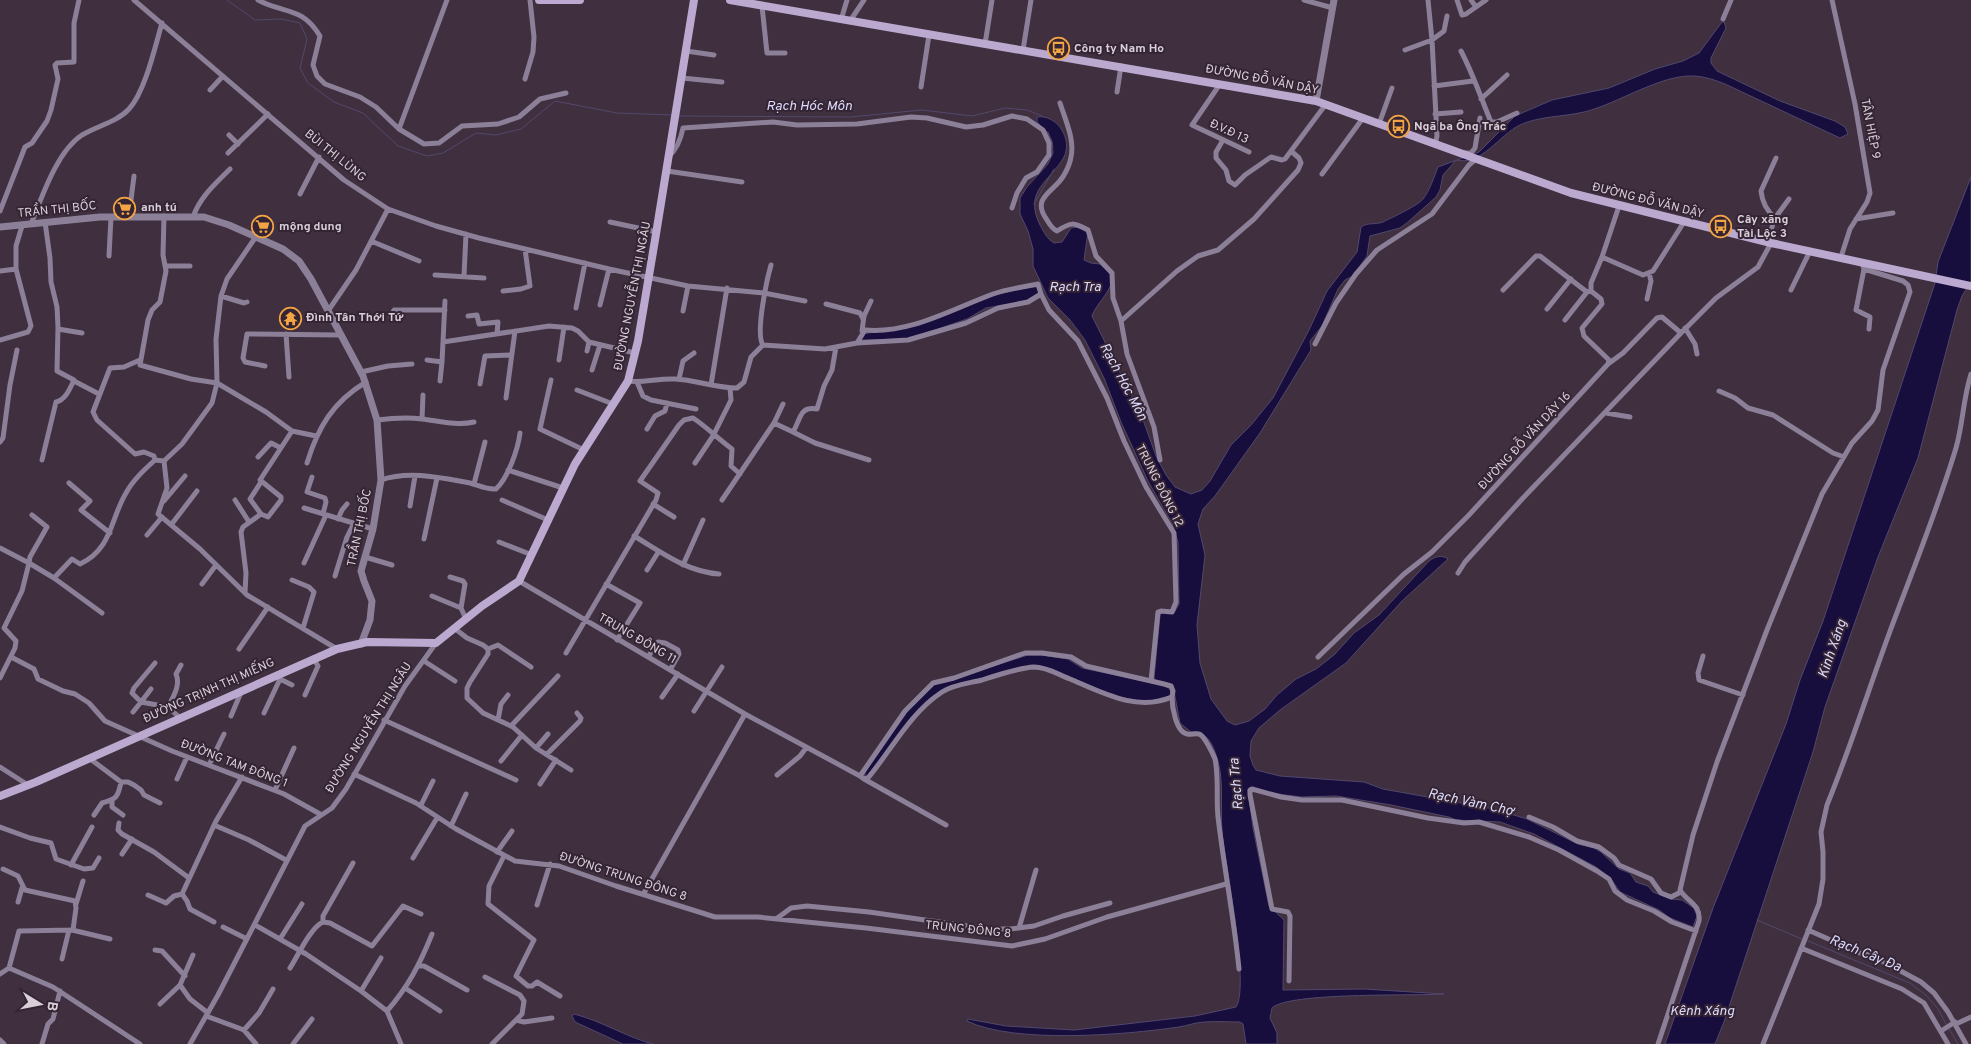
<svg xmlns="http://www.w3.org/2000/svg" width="1971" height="1044" font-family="Overpass,sans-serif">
<rect width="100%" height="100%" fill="#3f2f3f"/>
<path fill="#180e3d" stroke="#52486c" d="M1722 22H1724L1726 28 1711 58V63L1717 71 1780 101 1835 121 1845 127 1848 134 1840 138 1725 84C1715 80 1706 77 1695 76 1660 74 1618 104 1584 112 1563 117 1539 116 1520 125 1499 135 1482 166 1456 160L1443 175 1440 190 1436 197 1408 222 1400 228 1370 236 1367 256 1353 276 1345 280 1338 289 1322 326 1310 341 1311 350 1260 433 1215 496 1203 509 1198 524 1205 555 1197 625 1200 663 1211 699 1227 721 1235 725 1249 721 1265 709 1277 695 1296 679 1316 669 1334 655 1354 633 1379 615 1429 561C1435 557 1441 554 1448 559L1402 601 1346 663 1280 710 1259 728 1251 741 1250 756 1253 765 1256 770 1280 776 1364 782 1383 789 1494 809 1527 819 1578 844 1594 848 1601 852 1619 869 1630 873 1636 882 1648 886 1653 892 1671 899 1682 900 1694 908 1697 916 1693 927 1670 918 1659 910 1620 892 1611 879 1596 867 1534 834 1500 822 1456 820 1449 817 1391 805 1336 796 1301 797 1248 790 1253 828 1269 906 1284 920 1283 990 1364 989 1444 994C1414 996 1288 992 1272 1008L1270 1018 1277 1033V1044H1246L1243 1024 1240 1022C1228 1022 1216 1021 1205 1022 1196 1022 1187 1026 1179 1027 1125 1035 1014 1044 967 1021L968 1019 1006 1026 1074 1030 1195 1016 1236 1007C1250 987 1225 863 1222 832 1220 806 1225 776 1215 752 1211 740 1204 731 1191 732L1180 723 1173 686 1155 680 1154 678 1160 615 1162 612 1174 613 1179 604 1178 542 1172 523 1148 481 1121 422 1104 378 1085 340 1070 320 1048 298 1033 266V249L1028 231 1020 214V198L1027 187 1048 164 1053 153 1052 141 1048 133 1037 122V117C1057 114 1073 139 1064 157 1050 182 1023 190 1040 225 1044 232 1047 239 1054 243L1062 242 1071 228 1078 227 1088 232 1084 260 1091 263 1100 264C1103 267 1110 272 1111 276 1116 287 1095 305 1092 316L1142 417 1156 456 1166 475 1175 487 1191 494 1202 490 1210 481 1231 445 1251 425 1273 398 1309 330 1327 291 1357 252 1361 227C1368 222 1375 225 1383 222 1391 218 1419 205 1423 199 1430 190 1434 177 1438 167L1479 152 1515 116 1552 100 1609 88 1655 69 1683 61 1699 53Z
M1971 177V281L1962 296 1957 310 1918 458 1878 557 1825 707 1813 752 1724 1022 1715 1044H1665L1713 908 1786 724 1800 680 1823 621 1935 283 1938 262Z
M1034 286 1038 287 1041 293 1030 301 986 308 967 319 909 339 861 340 863 334 925 323 994 295Z
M1028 655H1041L1068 659 1082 668 1163 685 1170 689 1171 694 1169 696 1146 702 1114 696 1052 669 1039 666 961 684 930 698 867 776H865V771L906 712 935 684Z
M574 1014C602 1021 626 1037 653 1044H623L575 1022 572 1016Z"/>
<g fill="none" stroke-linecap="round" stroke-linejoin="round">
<path stroke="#52486c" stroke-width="1" d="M227 0 255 20 281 19 300 23 307 39 300 68 308 83 334 102 363 113 398 146 427 156 443 153 476 133 496 135 521 129 555 101 617 113 673 115
M679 116 850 117 922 110 972 116 1005 108 1027 110 1042 116
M1048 132 1053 147
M1034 204 1054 169
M1757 920 1804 940
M1808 941 1910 983 1926 995 1938 1009 1946 1024
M1948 1027 1958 1044"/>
<path stroke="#8b8098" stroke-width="5" d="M134 0 344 180 388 209 436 226 479 238 609 269 688 286 764 293 805 301
M258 0C284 14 302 6 320 36L313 65 317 76 325 84 360 97 376 107 399 129 424 144 439 143 462 126 498 124 519 117 540 99 566 93
M1304 0 1333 8
M1428 0 1432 40 1437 136 1435 145
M1457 0 1462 15 1466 14 1486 0
M1471 0 1476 7
M1832 0 1855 104 1870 193 1867 202 1850 229 1841 257
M762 6 767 53H785
M1723 19 1731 0
M841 20 847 0
M850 21 864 0
M985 44 992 0
M1023 50 1031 0
M1405 50 1432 40 1444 31 1447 16
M686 51 714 55
M1461 51C1473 74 1481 98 1491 122H1497L1517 113
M682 78 722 82
M525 79 533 52 534 37 530 0
M1220 84 1192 125 1249 152
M1434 86 1473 81
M921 87 929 35
M210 90 223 76
M1117 92 1121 66
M1481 99 1507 75
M1060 103C1065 119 1075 140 1071 157 1070 163 1067 170 1064 175 1055 192 1030 197 1047 220 1050 225 1052 229 1057 231 1071 222 1073 222 1088 230L1096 256 1112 273 1113 298 1121 321 1127 354 1154 427 1160 460
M1435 114 1461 112
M1379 124 1392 88
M399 129 447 0
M229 135 238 144
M1223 140 1216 152V158L1226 170 1229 181 1235 185 1245 175 1271 157 1282 160 1285 159 1326 104
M228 153 268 114
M1464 153H1471L1475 148 1480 118
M669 156C677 149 681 138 683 128L773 122 797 125 857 124 911 117 927 118 966 127 983 125 1012 116 1027 119 1043 130 1049 143V155L1037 172 1026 178 1017 193 1012 208
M667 171 742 182
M1322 174 1363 118
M300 194 319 157
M0 211 25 147 32 143 47 121 51 110 58 79 55 65 57 63 74 62V23L79 0
M129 216 134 176
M164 216 163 255 166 271 160 302 152 310 148 320 140 365 191 379 217 383 266 412 292 431 316 436
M193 217C200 197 215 184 230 169
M1775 218C1767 211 1762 201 1761 191L1776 158
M1856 219 1893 213
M610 222 657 232
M31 224C42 197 57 151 82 135 97 126 117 122 129 109 145 92 155 47 162 23
M371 241 419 261
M1767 242 1775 218 1789 199
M109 256 111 217
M1602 257 1643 275 1653 271 1684 222
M771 265C767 279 755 334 763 345L825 349 857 343 865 330C910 334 952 309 993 294 1007 289 1023 287 1038 284L1041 294
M165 266H190
M1863 266 1864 269 1856 310 1870 317 1869 329
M0 271 16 269
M435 275 484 278
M464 276 466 234
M1503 290 1536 256H1540L1587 292 1591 291
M1791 290 1810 251
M503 291 521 289 530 286 525 249
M221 296 244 303 247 302
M1647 299 1651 281 1649 273
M826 304 860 313 863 319
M600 305 609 269
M576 308 585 263
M1547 309 1571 279
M328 311 356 270 388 209
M683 311 688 286
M468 316 477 315 479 324 498 322 497 333
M391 317 394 310H445
M1565 320 1587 292
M1121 321 1177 271 1198 256 1218 250 1254 219 1298 170 1301 163 1299 158 1291 151
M1685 328 1695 344 1697 354
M58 329 82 333
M862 331 864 316 871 301
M286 334 289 377
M0 340 28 332 31 326 16 269V246L22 226
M443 342 445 301
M857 343 908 340 966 323 998 308 1028 302 1041 294 1049 310 1078 341 1107 398 1124 441 1146 487 1174 533 1176 602 1172 612 1161 611 1158 612 1151 681
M1315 344 1336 303 1356 274 1377 250 1432 214 1469 165 1475 160
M587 351 589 342
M140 360 124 367 110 368 93 412 97 420 135 454 144 452 154 456 155 460
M427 360 442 362 443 342 549 326 572 328 578 331 589 342 635 353
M559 360 564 327
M1608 364 1623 353 1657 318 1662 317 1681 333
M265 366 245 362 243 358 247 334 339 335
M592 370 600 345
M361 372 388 366 412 364
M679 379 683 361 694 353
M551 380 540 429 584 450
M74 381 99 394
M440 381 442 362
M628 381C643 383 659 378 675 379 696 380 716 388 737 388L744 382 751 357 763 345
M637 382 643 396 651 400 696 409
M480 384 485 356 511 355
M711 385 727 288
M577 390 613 404
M1719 391 1735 398 1748 408 1773 415 1833 453 1844 457
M506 398 515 331
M1606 413 1630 417
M422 419 423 395
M377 420C392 418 408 417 422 419 439 421 457 426 474 422
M774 423 783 404
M647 429 655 416 665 411 667 403
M793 432 815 443 869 460
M0 442 3 438 10 385 17 350
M258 457 271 443 281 448
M42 460 56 402C66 400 70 388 74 380L57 371 58 327 57 307 51 282 50 258 45 222
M164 461 167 488 158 514 200 549 247 595 337 649
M307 463C318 427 333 402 366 382
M695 463 713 436 731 400 730 388
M508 470 563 488
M312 477 307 492 325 498 326 502 323 514
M381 480C409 470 442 478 470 483 478 485 487 490 496 489 508 478 518 449 520 433
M69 483 90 501 81 510 110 533
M474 484 485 442
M235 500 249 522
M502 500 548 520
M722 500 774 423 793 432C801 419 799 406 817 409L824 386 832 370 836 347
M164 501 185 476
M653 504 674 517
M410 506 415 476
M304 508 373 529
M261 514 250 499 261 482
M338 519 342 510 347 504
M171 525 197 491
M147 535 162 517
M634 536C661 552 687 572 719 574
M424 539 437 478
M499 542 532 555
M0 548 29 563 30 557 47 527 32 515
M365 557 392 565
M304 563 326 515
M683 565 703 520
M647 570 659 551
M1458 573 1465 562 1523 498 1681 333 1716 298 1758 267 1771 243
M335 576 347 537 354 523
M450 577 463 581 465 584 461 608 466 619
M54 578 102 613
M292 580 309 587 314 592 303 628
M519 581 745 714 860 776 905 711 933 683 954 678 1025 653H1042L1071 657 1086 666 1164 684 1171 686 1173 691 1172 697C1137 712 1103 693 1070 679 1059 675 1047 667 1034 667 1019 668 997 675 982 680 970 683 952 685 942 692 910 713 892 749 868 778L864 779 860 776
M202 584 216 565
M606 584 640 603 617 640
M245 593 246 573 241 532 243 527 261 514 268 517 281 500V497L260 480 292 431
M432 596 461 608
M454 628 467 638 483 645 488 649V654L470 682 467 688V698L483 713 513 727 536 748 571 770
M239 649 268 607
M488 649 498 645 531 667
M566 653 656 500 658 493 640 481 679 425 684 420 693 418C707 427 718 439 732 449L731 466 740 474
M1703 656 1698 673 1699 680 1743 695
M11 657 34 669 38 679 63 691 75 694 89 703 105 721 172 751 284 794 320 814
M648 657 658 642 665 643 678 650 679 654 670 670
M1318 657 1404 574 1432 552 1468 516 1608 364 1609 360 1584 336 1582 328 1602 304 1601 299 1591 291V283L1602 257 1619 206
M424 661 455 681
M0 678 15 648 16 641 4 628 22 591 29 563 54 578 72 559 80 564C112 549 110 520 126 493 133 480 144 470 155 460L164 461 182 444 212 403 217 383 216 339 221 296 227 279 255 238
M278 678 292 685
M151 689 141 702 132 693 134 688 155 663
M305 695 318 666 313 658
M662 697 678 674
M1172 697C1172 707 1176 732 1187 734 1191 735 1195 733 1199 734 1204 735 1213 754 1215 759 1219 778 1216 798 1218 817 1224 868 1234 918 1239 969
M168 707C173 697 181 685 176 674L181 665
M694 711 722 667
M133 712 141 702 168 707 179 717
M264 713 280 679
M231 716 242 690
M384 720 516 780
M498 720 501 704 508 695
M511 726 558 676
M536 748 548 734
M547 754 580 721 581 718 577 713
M89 758 121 782C118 798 116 799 102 803L94 815
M501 761 522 735
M209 765 224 734
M0 767 28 785
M354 774 416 803 456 829 515 861 559 866 616 886 715 917H758L866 928 1012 946 1045 939 1107 917 1226 884
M777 775 800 756 806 748
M177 779 187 757
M864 779 946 825
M121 782H128L134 785 141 790 144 795 160 803
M540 784 556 760
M275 790 294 748
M112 801V807L123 815
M421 805 433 781
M1529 817 1553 827 1577 841 1599 847 1614 858 1619 865 1651 879 1661 893 1671 897 1681 892
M119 823 118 830 122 834 154 852 189 878
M214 825 249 840 286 860
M451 826 466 794
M0 827 30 838 51 843 56 859 84 869 93 868 99 858
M497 852 512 831
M122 854 132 839
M504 856 489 886 488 904 534 940 516 976 528 986H532L537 982 560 996
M413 858 437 818
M71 865 92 827
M3 869 18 876 25 890 75 901 76 908 73 930
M644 893 745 714
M148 895 166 903 174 896 182 894
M18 902 22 888
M76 904 83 881
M537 905 550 864
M776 919 791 908 807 906 869 912 988 929H1011L1034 926 1063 916 1110 903
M214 922 190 909 187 901 182 894 216 821 242 777
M323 922V916L353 863
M255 925 306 954 361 991 387 1011 401 1044
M223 927 247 939
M1019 928 1036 870
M1808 930 1860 953 1871 955 1921 982 1934 993 1948 1012 1966 1044
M280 939 302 904
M1801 948 1902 989 1924 1003 1948 1044
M155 950 162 951 185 976
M62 959 69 930
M419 966H424L467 990
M9 968 19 931 72 930 110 939
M290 968C298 956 310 928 323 922L330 923 372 946 403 906 421 914
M0 974 9 968 53 987 140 1044
M485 977 520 995 524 1001 522 1014 492 1044
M1289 981 1290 916 1288 912 1272 909 1250 795V790L1252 789 1281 797 1302 800H1342L1428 818 1464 823 1479 822 1529 837 1559 850 1597 871 1609 879 1615 891 1627 900 1654 911 1672 922 1696 931
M180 985 193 955
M405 988 440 1011
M361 991 381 958
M160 1004 180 985 190 999 208 1013
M387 1011C408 987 420 964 432 934
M206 1016 244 1030 256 1044
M516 1020 524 1022 552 1018
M1956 1024 1971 1017
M244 1030 259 1013 273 989
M1941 1031 1955 1022
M0 1040 4 1044
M42 1044 48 1024 53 1019 60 991
M190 1044 218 995 305 826 332 808 346 789 405 686 436 643
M293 1044 312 1019
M1658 1044 1699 921C1701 904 1688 903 1680 890L1693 835 1717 762 1767 630 1822 494 1852 443 1872 421 1878 410 1883 370 1910 292 1908 285 1903 281 1864 269
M1763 1044 1819 904 1823 879V852L1821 832 1827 805C1850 749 1868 691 1889 634 1912 572 1937 511 1956 448 1963 424 1963 399 1971 374"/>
<path stroke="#8b8098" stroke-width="7" d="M1316 101 1334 0
M0 227 100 217H204L229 225 283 249 299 261 311 279 363 376 377 420 381 480 373 529 361 571 364 581 372 601 370 620 361 644"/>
<path stroke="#bca9d0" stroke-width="8" d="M539 0H580
M730 0 1316 101 1571 193 1771 243 1971 286
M0 796 36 782 337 649 367 642 436 643 482 606 519 581 575 464 628 381 638 341 655 240 694 0"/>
</g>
<defs>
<symbol id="bus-ring" viewBox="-11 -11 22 22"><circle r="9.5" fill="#352534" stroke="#f3a443" stroke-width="1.5"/><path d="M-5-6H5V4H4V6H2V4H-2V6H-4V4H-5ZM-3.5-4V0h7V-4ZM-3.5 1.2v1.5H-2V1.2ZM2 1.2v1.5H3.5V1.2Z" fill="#f3a443"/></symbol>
<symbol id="supermarket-ring" viewBox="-11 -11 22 22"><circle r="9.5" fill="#352534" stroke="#f3a443" stroke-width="1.5"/><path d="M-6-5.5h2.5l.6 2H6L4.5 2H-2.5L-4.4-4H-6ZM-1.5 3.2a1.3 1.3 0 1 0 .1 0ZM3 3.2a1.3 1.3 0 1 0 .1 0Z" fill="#f3a443"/></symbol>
<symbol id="temple-ring" viewBox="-11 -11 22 22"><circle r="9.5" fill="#352534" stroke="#f3a443" stroke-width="1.5"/><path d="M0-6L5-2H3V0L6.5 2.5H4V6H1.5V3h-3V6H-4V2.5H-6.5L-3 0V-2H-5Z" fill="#f3a443"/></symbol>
</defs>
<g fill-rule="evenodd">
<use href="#bus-ring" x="1046" y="36" width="25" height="25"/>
<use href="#bus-ring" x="1386" y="114" width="25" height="25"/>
<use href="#supermarket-ring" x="112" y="196" width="25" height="25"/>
<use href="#supermarket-ring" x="250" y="214" width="25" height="25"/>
<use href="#bus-ring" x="1708" y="214" width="25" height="25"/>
<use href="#temple-ring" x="278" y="306" width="25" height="25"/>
</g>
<g text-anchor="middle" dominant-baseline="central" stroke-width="4" stroke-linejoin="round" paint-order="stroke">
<g font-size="12" font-weight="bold" fill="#d9cfd9" stroke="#352534" text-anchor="start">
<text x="1074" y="49">Công ty Nam Ho</text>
<text x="1414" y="127">Ngã ba Ông Trác</text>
<text x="141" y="208">anh tú</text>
<text x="1737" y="220">Cây xăng<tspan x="1737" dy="14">Tài Lộc 3</tspan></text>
<text x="279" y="227">mộng dung</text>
<text x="306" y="318">Đình Tân Thới Tứ</text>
</g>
<g font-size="12" fill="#d9cfd9" stroke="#352534">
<text transform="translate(1262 80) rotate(11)">ĐƯỜNG ĐỖ VĂN DẬY</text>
<text transform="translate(1870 129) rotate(79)">TÂN HIỆP 9</text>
<text transform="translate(1229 132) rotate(25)">Đ.V.Đ 13</text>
<text transform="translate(335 156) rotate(39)">BÙI THỊ LÙNG</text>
<text transform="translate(1648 201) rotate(14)">ĐƯỜNG ĐỖ VĂN DẬY</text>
<text transform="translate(57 210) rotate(-6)">TRẦN THỊ BỐC</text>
<text transform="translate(633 296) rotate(-79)">ĐƯỜNG NGUYỄN THỊ NGÂU</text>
<text transform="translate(1525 441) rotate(-47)">ĐƯỜNG ĐỖ VĂN DẬY 16</text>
<text transform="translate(1159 486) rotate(63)">TRUNG ĐÔNG 12</text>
<text transform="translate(360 528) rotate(-78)">TRẦN THỊ BỐC</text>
<text transform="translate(637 639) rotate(30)">TRUNG ĐÔNG 11</text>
<text transform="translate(209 691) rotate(-24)">ĐƯỜNG TRỊNH THỊ MIẾNG</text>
<text transform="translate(369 728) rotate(-58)">ĐƯỜNG NGUYỄN THỊ NGÂU</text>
<text transform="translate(234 764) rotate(21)">ĐƯỜNG TAM ĐÔNG 1</text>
<text transform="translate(623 877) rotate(18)">ĐƯỜNG TRUNG ĐÔNG 8</text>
<text transform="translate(968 930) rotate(6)">TRUNG ĐÔNG 8</text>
</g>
<g font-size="14" font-style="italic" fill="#dbdafc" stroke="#352534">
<text x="809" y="106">Rạch Hóc Môn</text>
<text x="1075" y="287">Rạch Tra</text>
<text transform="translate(1123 382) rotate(62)">Rạch Hóc Môn</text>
<text transform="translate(1833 649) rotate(-71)">Kinh Xáng</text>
<text transform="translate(1237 784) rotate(-95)">Rạch Tra</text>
<text transform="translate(1471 803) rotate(12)">Rạch Vàm Chợ</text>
<text transform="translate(1865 954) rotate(22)">Rạch Cây Đa</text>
<text x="1702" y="1011">Kênh Xáng</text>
</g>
</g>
<g transform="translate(40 1004) rotate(100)" stroke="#352534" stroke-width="4" paint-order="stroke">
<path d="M0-4L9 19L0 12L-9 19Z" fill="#d9cfd9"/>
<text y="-8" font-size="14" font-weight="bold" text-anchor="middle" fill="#d9cfd9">B</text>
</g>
</svg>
